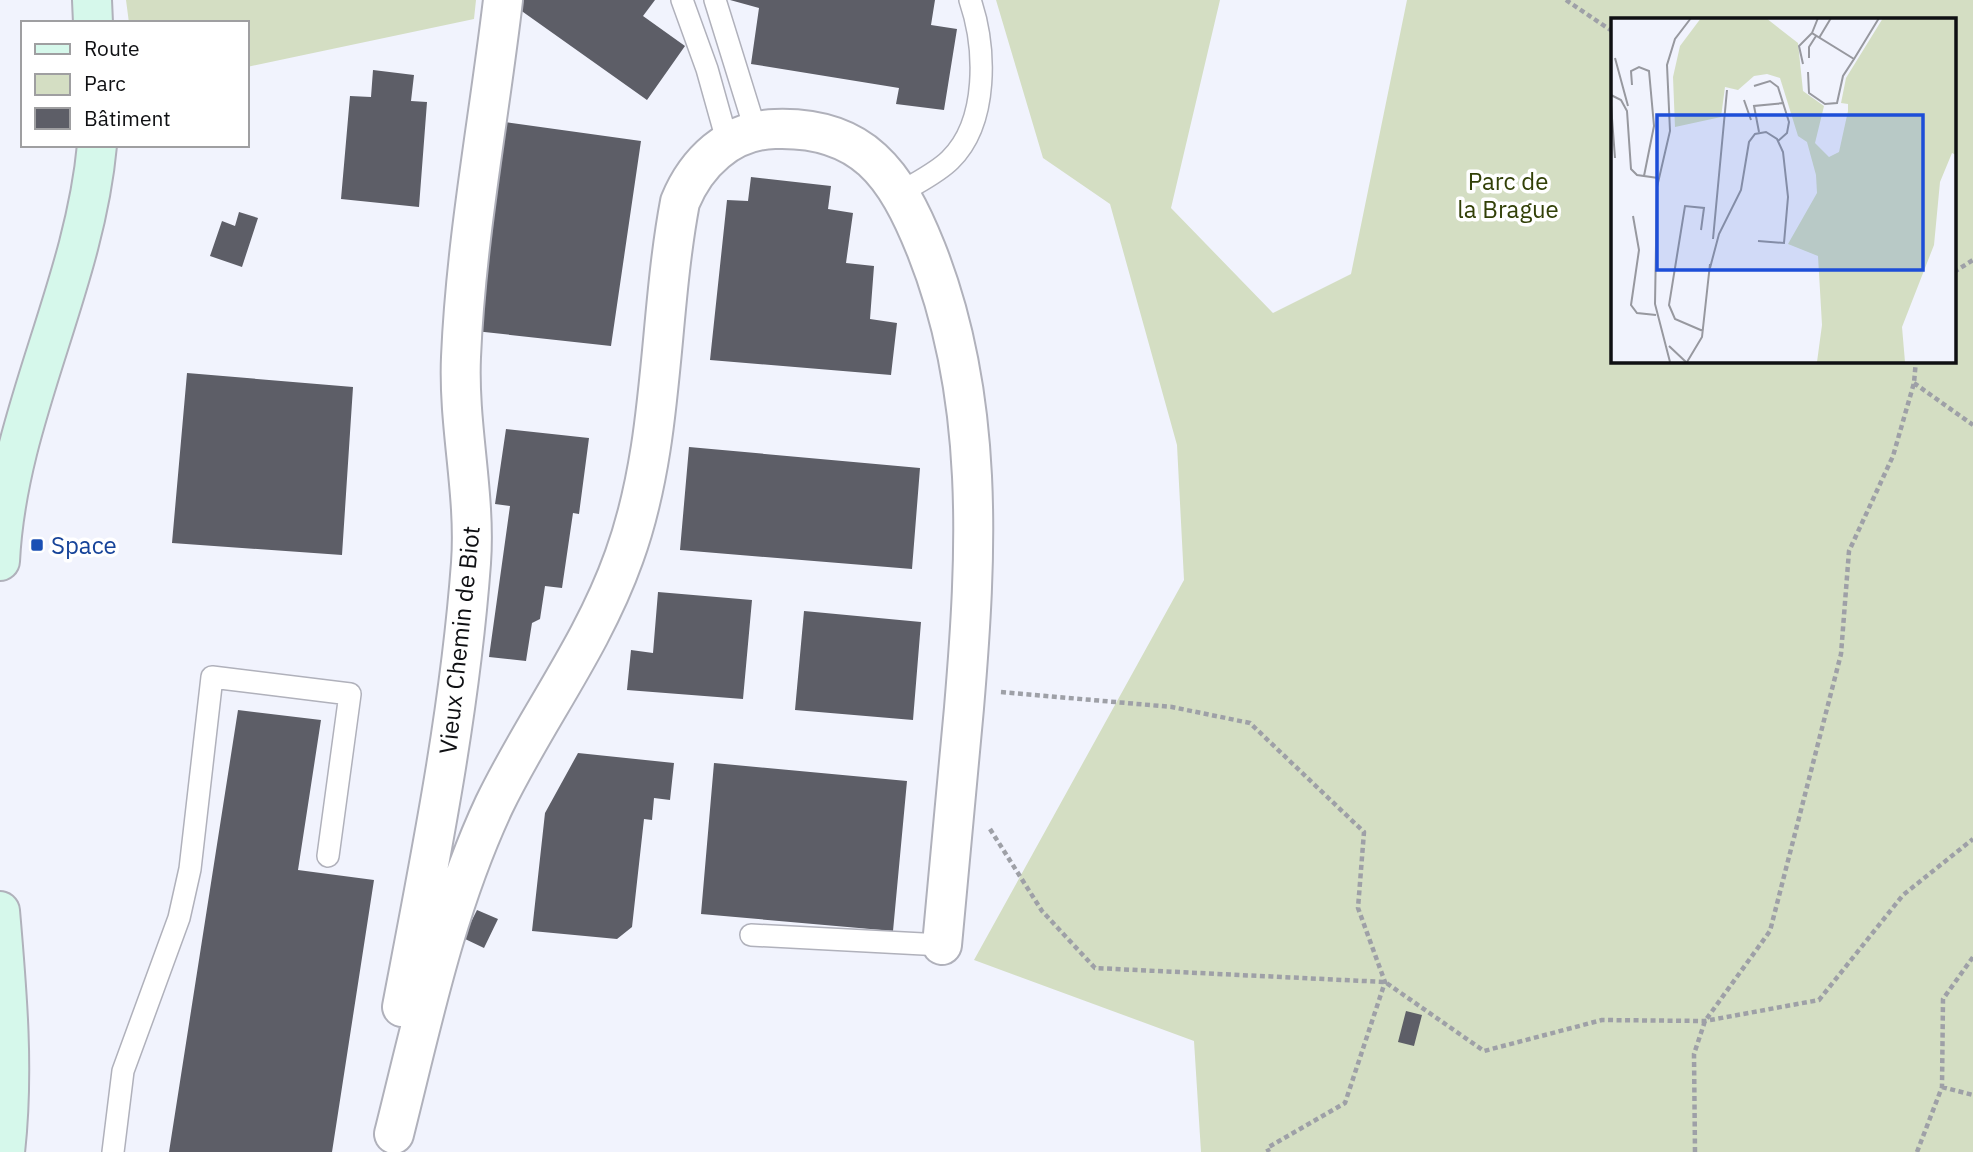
<svg xmlns="http://www.w3.org/2000/svg" width="1973" height="1152" font-family="'IBM Plex Sans',sans-serif">
<rect width="100%" height="100%" fill="#f1f3fd"/>
<path fill="#d4dec3" fill-rule="evenodd" d="M126 0H476L474 19 247 67V23H129Z
M996 0H1220L1171 208 1273 313 1351 274 1407 0H1973V1152H1201L1194 1041 974 960 1184 580 1177 445 1110 204 1043 158ZM1612 19H1954V360H1612Z"/>
<path fill="#5d5e67" d="M517 0H655L643 16 685 46 647 100 516 7Z
M730 0H935L931 25 957 29 944 110 896 104 899 88 751 64 759 8Z
M373 70 414 75 411 101 427 102 419 207 341 199 350 96 371 97Z
M505 122 641 141 611 346 475 331Z
M751 177 831 186 828 209 853 213 846 263 874 266 870 319 897 323 891 375 710 360 727 200 748 201Z
M239 212 258 218 242 267 210 256 222 221 235 226Z
M187 373 353 387 342 555 172 543Z
M506 429 589 438 579 514 573 513 562 588 545 586 540 619 532 623 526 661 489 657 510 506 495 504Z
M689 447 920 468 912 569 680 550Z
M658 592 752 600 743 699 627 690 631 650 653 653Z
M804 611 921 622 913 720 795 710Z
M238 710 321 720 298 870 374 880 332 1152H169Z
M578 753 674 763 670 800 654 798 652 820 644 819 632 927 617 939 532 931 545 813Z
M714 763 907 781 893 931 701 914Z
M477 910 498 919 484 948 463 938Z
M1406 1011 1422 1015 1414 1046 1398 1042Z"/>
<g fill="none" stroke-linecap="round" stroke-linejoin="round">
<defs>
<path id="lane" d="M682 0 707 69 728 144
M715 0 756 132
M900 193C916 183 937 173 950 160 989 122 986 47 970 0
M751 935 942 945
M113 1152 123 1071 179 918 190 869 212 677 350 694 328 856"/>
<path id="street" d="M402 1007C430 860 460 712 471 563 476 494 458 426 461 357 466 238 489 119 503 0
M394 1134C422 1023 445 910 494 805 535 720 592 647 624 557 665 444 658 319 680 202 696 163 729 130 775 129 863 126 896 174 926 249 985 397 977 554 964 708 957 787 950 866 942 945"/>
<path id="secondary" d="M92 0 93 23
M0 561C7 417 84 288 97 145
M0 911C7 991 14 1072 5 1152"/>
</defs>
<use href="#lane" stroke="#b0b1bb" stroke-width="24"/>
<use href="#street" stroke="#b0b1bb" stroke-width="42"/>
<use href="#secondary" stroke="#b0b1bb" stroke-width="42"/>
<path stroke="#9ea0a7" stroke-width="4.5" stroke-dasharray="5 3.5" stroke-linecap="butt" d="M1566 0 1612 31
M1954 272 1973 260
M1914 383 1973 425
M1001 692 1172 707 1250 723 1364 832 1358 908 1385 982 1345 1103 1267 1148 1269 1152
M990 829 1042 911 1095 968 1385 982 1484 1051 1602 1020 1705 1021 1819 1000 1903 895 1973 839
M1942 1087 1973 1095
M1695 1152 1694 1054 1705 1021 1770 931 1841 654 1849 551 1893 456 1914 383 1916 360
M1917 1152 1942 1087 1943 999 1973 957"/>
<use href="#lane" stroke="#fff" stroke-width="21"/>
<use href="#street" stroke="#fff" stroke-width="38"/>
<use href="#secondary" stroke="#d6f8eb" stroke-width="38"/>
</g>
<rect fill="#1a4fb4" stroke="#fff" stroke-width="2.5" x="30" y="538" width="14" height="14" rx="3.5"/>
<g text-anchor="middle" dominant-baseline="central" stroke-width="7" stroke-linejoin="round" paint-order="stroke">
<g font-size="24" fill="#324007" stroke="#fff">
<text x="1508" y="181">Parc de<tspan x="1508" dy="28">la Brague</tspan></text>
</g>
<g font-size="24" fill="#164399" stroke="#fff" text-anchor="start">
<text x="51" y="545">Space</text>
</g>
<g font-size="24" fill="#0f1013" stroke="#fff">
<text transform="translate(459 640) rotate(-84)">Vieux Chemin de Biot</text>
</g>
</g>
<g transform="translate(1611 18)">
<rect width="345" height="345" fill="#f1f3fd"/>
<path d="M90 0H155L187 25 192 73 213 88 204 125 218 139 228 134 237 93V86L230 85 235 60 272 0H345V137L341 135 329 164 323 227 291 309 294 344H206L211 307 207 238 177 226 206 175 205 157 196 124 187 118 169 60 156 56 143 58 127 72 114 69 110 99 64 109 62 59 69 28Z" fill="#d4dec3"/>
<path fill="none" stroke="#97989f" stroke-width="2" d="M208 20 220 0M4 40 17 88M198 40V29L205 18M243 41 268 0M192 46 188 28 201 15M197 54 198 75 214 86 226 85 232 58 243 41 201 15 207 0M21 67 20 53 28 49 38 53 43 108 33 158M143 68 159 63 167 69 178 104 176 115 167 123M0 77 10 82 16 93 20 151 26 157 47 160M133 82 140 102M0 87 4 140M148 114 143 88 173 85M22 198 28 232 20 287 26 295 45 297M90 212 93 190 74 188 58 287 64 301 92 313M102 221 116 72M99 250 108 216 130 172 138 124 144 116 155 114 166 121 172 134 177 179 173 225 147 223M58 328 75 344M59 344 44 286 46 169 59 113 56 47 64 21 80 0M76 344 91 319 99 246"/>
<path fill="#1d4ed8" fill-opacity="0.15" stroke="#1d4ed8" stroke-width="3.5" d="M46 97H312V252H46Z"/>
<rect width="345" height="345" fill="none" stroke="#0f1013" stroke-width="3.5"/>
</g>
<rect x="21" y="21" width="228" height="126" fill="#ffffff" stroke="#9f9fa1" stroke-width="2"/>
<rect x="35" y="44" width="35" height="10" fill="#d6f8eb" stroke="#9f9fa1" stroke-width="2"/>
<text x="84" y="56" font-size="21" fill="#0f1013">Route</text>
<rect x="35" y="74" width="35" height="21" fill="#d4dec3" stroke="#9f9fa1" stroke-width="2"/>
<text x="84" y="91" font-size="21" fill="#0f1013">Parc</text>
<rect x="35" y="108" width="35" height="21" fill="#5d5e67" stroke="#9f9fa1" stroke-width="2"/>
<text x="84" y="126" font-size="21" fill="#0f1013">Bâtiment</text>
</svg>
